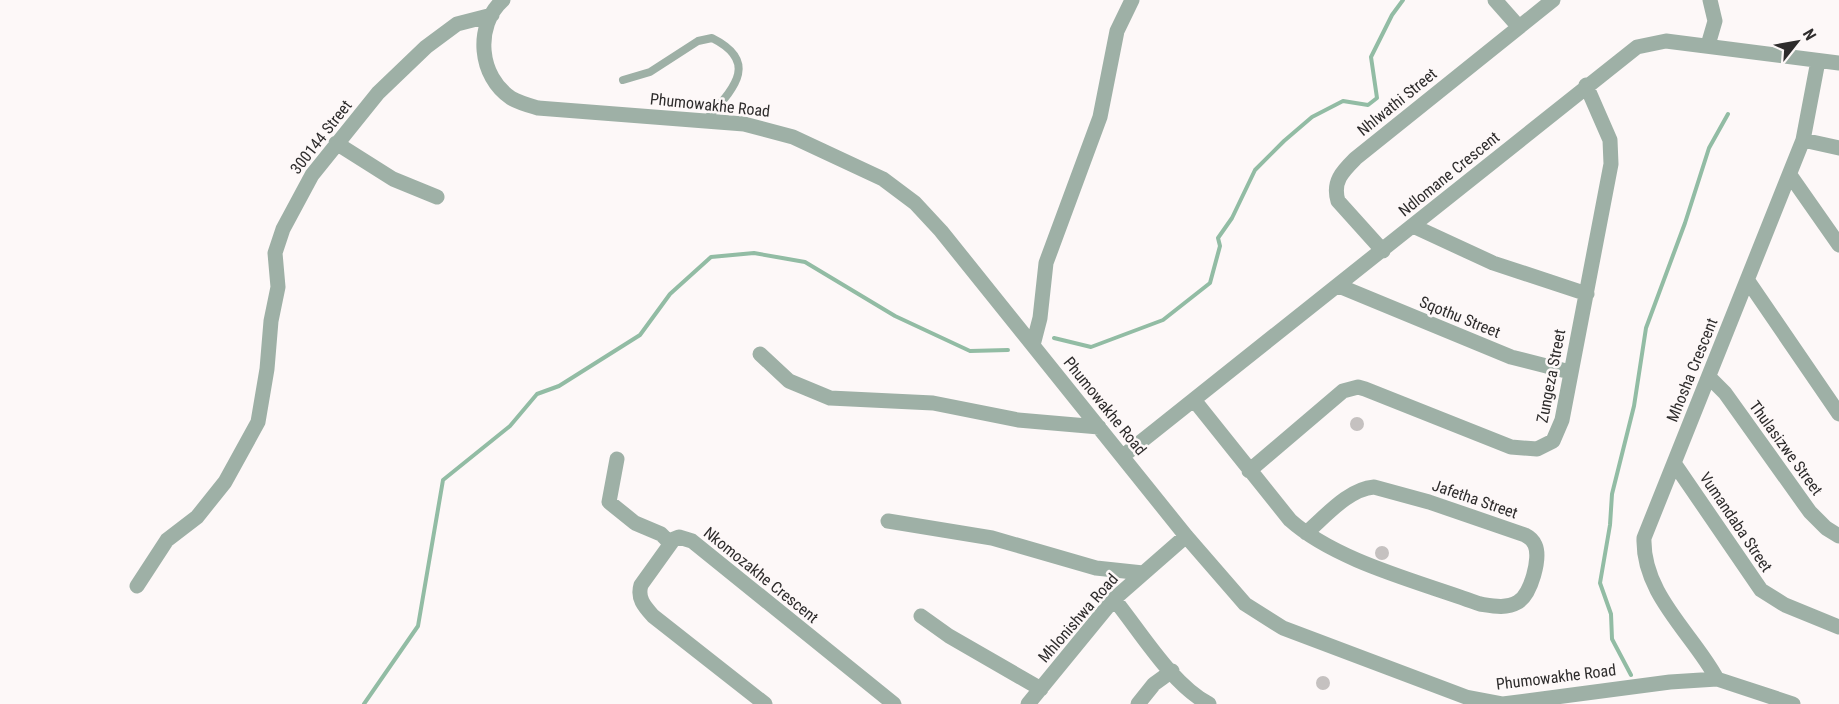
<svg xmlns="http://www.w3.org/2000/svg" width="1839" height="704" font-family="'Roboto Condensed',sans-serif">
<rect width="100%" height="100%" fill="#fdf8f8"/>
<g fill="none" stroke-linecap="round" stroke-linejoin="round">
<path stroke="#92bca4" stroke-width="4" d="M1054 338 1091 347 1163 320 1210 283 1220 246 1218 238 1232 218 1255 170 1284 141 1312 117 1343 101 1368 105 1377 98 1371 57 1392 15 1403 0
M1631 675 1612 639 1611 614 1600 583 1610 525 1612 494 1634 406 1646 328 1685 223 1709 148 1728 114
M364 704 418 626 443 480 510 426 537 394 559 386 640 335 670 294 711 257 754 253 805 262 895 316 970 351 1008 350"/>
</g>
<path fill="#c5c1c0" d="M1350 424a7 7 0 1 1 14 0a7 7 0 1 1-14 0Z
M1375 553a7 7 0 1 1 14 0a7 7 0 1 1-14 0Z
M1316 683a7 7 0 1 1 14 0a7 7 0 1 1-14 0Z"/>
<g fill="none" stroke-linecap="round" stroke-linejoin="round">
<path stroke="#9eb0a6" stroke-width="8" d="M623 80 650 72 698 41 712 38C762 63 731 91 706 120"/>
<path stroke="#9eb0a6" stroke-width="15" d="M503 0C474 26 479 77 511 98 520 103 528 105 538 108L744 124 793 137 883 179 915 203 941 231 1186 536 1245 604 1283 628 1466 697 1503 704 1670 682 1717 679 1793 704
M1495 0 1518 26
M1708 45 1715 21 1710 0
M1803 140 1839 148
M336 143 393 179 437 197
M1790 175 1839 245
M1413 226 1493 263 1587 294
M1383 251 1338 201C1332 181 1343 171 1356 158L1553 0
M1748 281 1839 414
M1339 286 1511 357 1570 372
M1033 345 1040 318 1046 263 1100 117 1117 31 1132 0
M760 354 789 381 830 398 933 403 1018 420 1099 427
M1709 377 1725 393 1810 512 1826 528 1839 536
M1194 400 1290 520C1337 562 1421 582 1480 604 1493 606 1506 609 1518 602 1531 594 1541 558 1535 545 1533 540 1529 537 1525 535L1429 502 1374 487C1348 489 1325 517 1306 533
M1123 456 1637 47 1666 41 1839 63
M617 459 609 502 635 523 661 534 669 542
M1674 463 1761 590 1785 605 1839 627
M1249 471 1343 391 1358 387 1365 389 1511 447 1537 449 1553 441 1562 420 1611 164 1610 140 1586 85
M888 521 992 538 1096 568 1143 573
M137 586 167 540 197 517 225 482 258 422 267 369 271 321 278 287 275 253 283 229 312 175 378 93 426 47 457 24 492 15
M1114 599C1140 631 1172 685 1209 704
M921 616 949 636 1041 689
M1717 679C1693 634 1642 594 1644 538L1803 140 1818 61
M765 704 653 616C644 606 637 598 641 585L674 539 679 537 692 541 894 704
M1028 704 1114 599 1186 536
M1138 704 1154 684 1172 671"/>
</g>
<g text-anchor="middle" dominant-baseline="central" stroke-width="5" stroke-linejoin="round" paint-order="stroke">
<g font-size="16" fill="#2e2c2c" stroke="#fdf8f8">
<text transform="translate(1397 102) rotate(-39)">Nhlwathi Street</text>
<text transform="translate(710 105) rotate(6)">Phumowakhe Road</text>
<text transform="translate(321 137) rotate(-52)">300144 Street</text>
<text transform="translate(1449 174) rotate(-39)">Ndlomane Crescent</text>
<text transform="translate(1460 317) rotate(22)">Sqothu Street</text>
<text transform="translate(1692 370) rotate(-68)">Mhosha Crescent</text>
<text transform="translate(1551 376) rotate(-79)">Zungeza Street</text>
<text transform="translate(1105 406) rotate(51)">Phumowakhe Road</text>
<text transform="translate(1786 448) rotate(54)">Thulasizwe Street</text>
<text transform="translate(1475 499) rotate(19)">Jafetha Street</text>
<text transform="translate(1736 522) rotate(56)">Vumandaba Street</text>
<text transform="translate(761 575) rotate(39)">Nkomozakhe Crescent</text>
<text transform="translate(1078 618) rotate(-49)">Mhlonishwa Road</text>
<text transform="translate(1556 677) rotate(-7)">Phumowakhe Road</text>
</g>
</g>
<g transform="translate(1797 42) rotate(59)" stroke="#fdf8f8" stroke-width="4.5" paint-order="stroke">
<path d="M0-4.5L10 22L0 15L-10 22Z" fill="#2e2c2c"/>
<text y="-9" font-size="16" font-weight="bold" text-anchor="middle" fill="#2e2c2c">N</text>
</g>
</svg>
